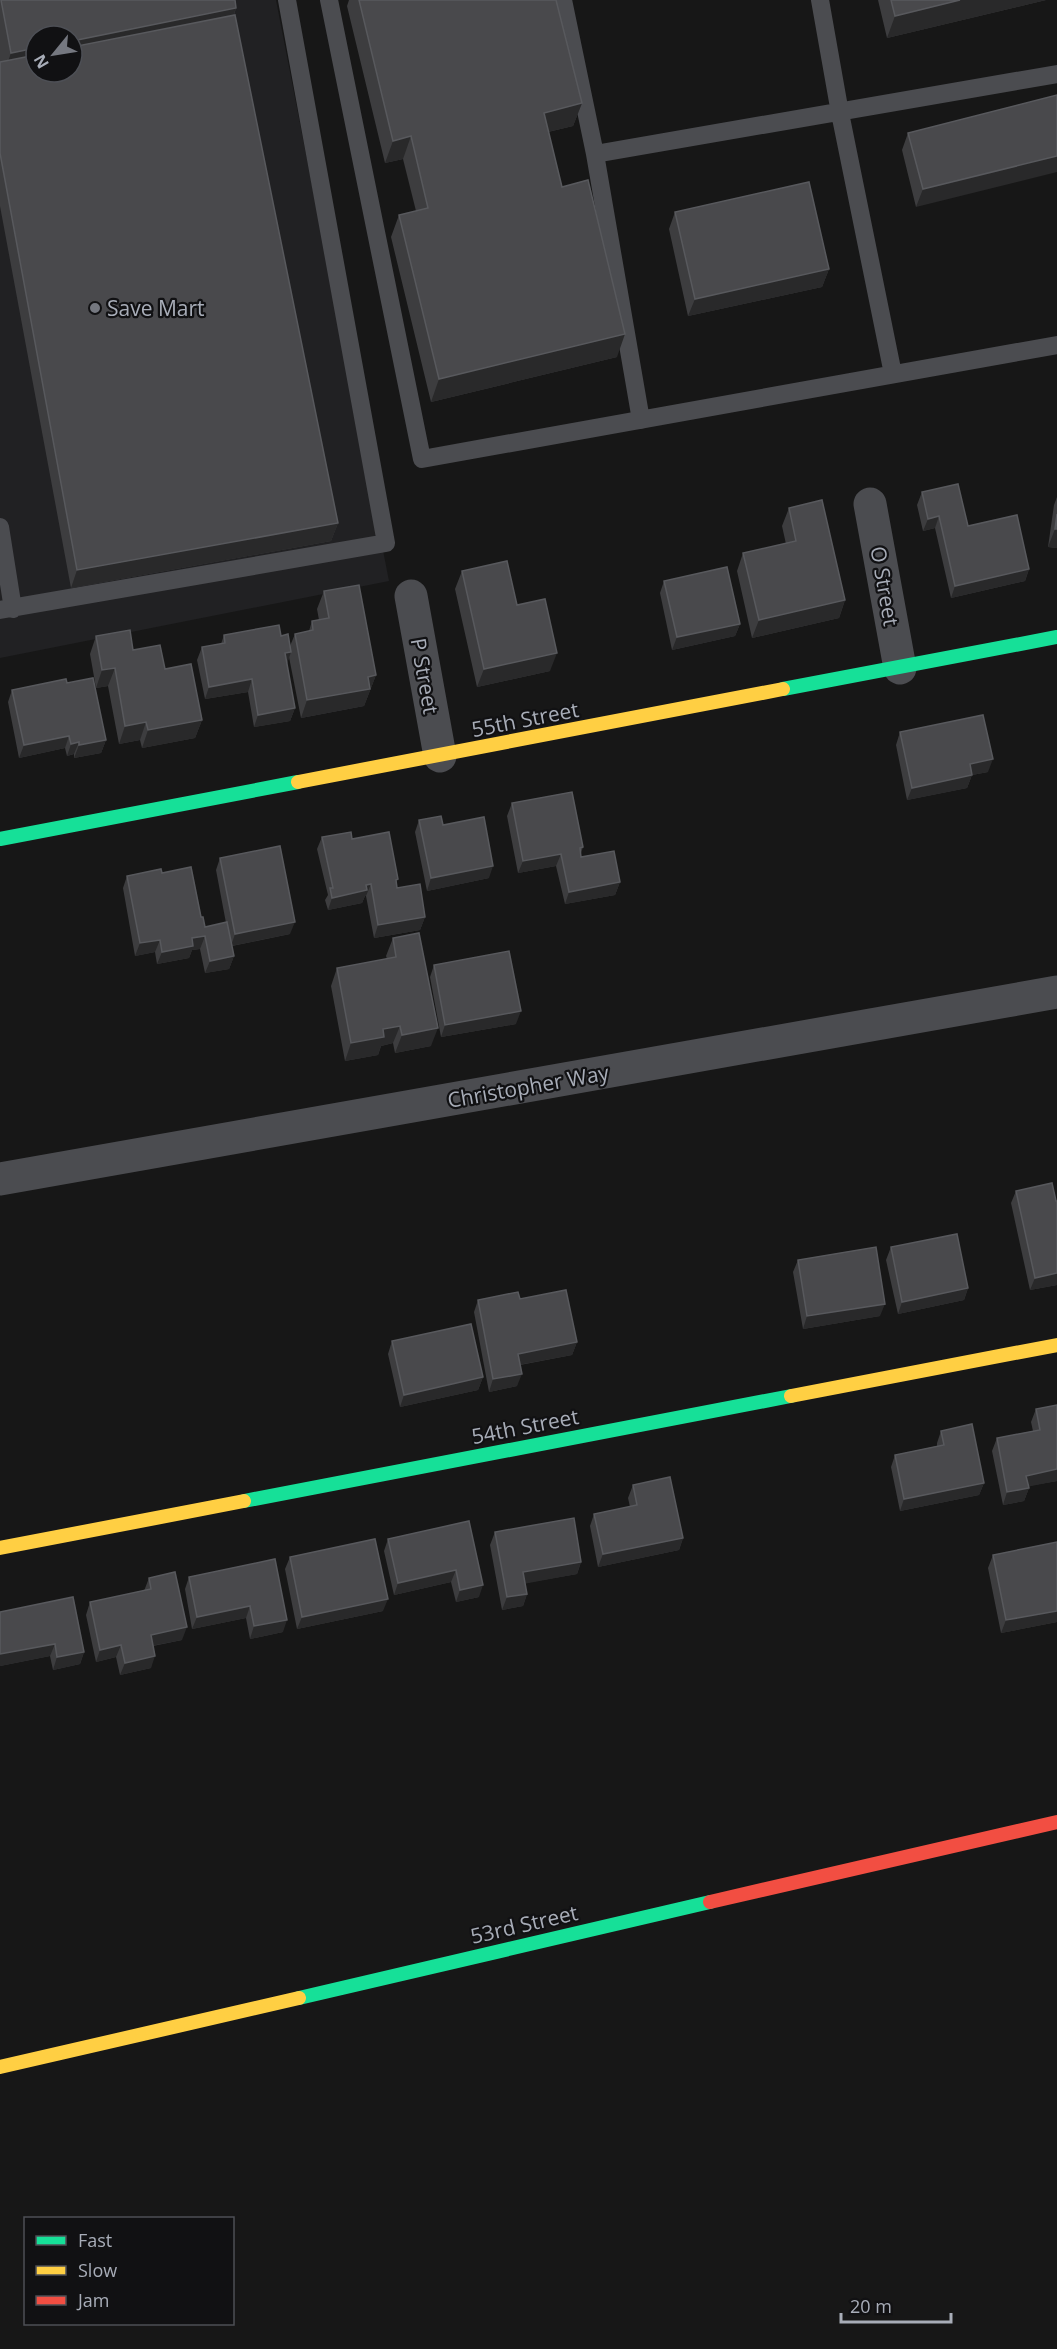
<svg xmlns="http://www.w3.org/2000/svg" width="1057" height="2349" font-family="'Open Sans',sans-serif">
<rect width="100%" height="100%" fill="#171717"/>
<path fill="#212123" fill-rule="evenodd" d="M0 0H276L389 581 0 658ZM36 36H72V72H36Z"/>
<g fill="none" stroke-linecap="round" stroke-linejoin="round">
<path stroke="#4b4c50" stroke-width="18" d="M329 0 422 459 1057 345
M563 0 595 154 1057 74
M820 0 840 113 893 374
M595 154 641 420
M0 527 13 609
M0 610 386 543 287 0"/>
<path stroke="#4b4c50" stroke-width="33" d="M870 504 900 668
M411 596 440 756
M0 1179 1057 992"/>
<path stroke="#16e098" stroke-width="14" d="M783 689 1057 637
M0 839 298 782
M244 1501 791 1396
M299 1998 710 1902"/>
<path stroke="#ffcf43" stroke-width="14" d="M298 782 783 689
M791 1396 1057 1345
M0 1548 244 1501
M0 2067 299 1998"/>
<path stroke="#f24e42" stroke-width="14" d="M710 1902 1057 1822"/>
</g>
<path fill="#3d3d3f" d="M0 0H235L236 8 234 15 338 523 331 541 71 588 0 206Z
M349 0H556L582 103 573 126 548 132 562 187 617 357 431 402 391 237 399 215 416 211 403 159 385 163 347 6Z
M878 0H1046L887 38Z
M1057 95 916 207 902 150 908 133Z
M675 212 829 269 822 287 688 316 669 229Z
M922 492 968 526 1029 569 1025 581 951 598 935 528 923 531 917 505Z
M1057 497V548L1048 547 1054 505Z
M789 508 845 600 839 618 752 638 737 571 743 553 786 544 782 526Z
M462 571 517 605 550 671 477 687 455 589Z
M664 581 740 624 735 636 672 650 660 593Z
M324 591 376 675 364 706 301 718 289 657 287 664 295 708 290 721 254 727 248 692 205 699 197 660 202 647 221 644 224 635 281 636 290 646 295 634 309 631 312 621 319 620 317 609Z
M96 636 133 650 165 669 202 720 195 738 142 748 140 740 119 744 108 686 96 688 90 654Z
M67 683 106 740 101 753 74 758V754L67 756 65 748 19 758 8 702 12 690Z
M900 732 988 772 972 775 967 788 907 800 896 745Z
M512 803 583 847 581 853V857L620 882 615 895 565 904 556 866 518 873 507 816Z
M419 820 443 825 489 878 427 891 415 832Z
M322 837 352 839 397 884V888L425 917 420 930 374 938 366 896H365L362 903 328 910 325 900 328 895 317 849Z
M220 858 290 934 232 946 234 956 229 969 205 973 200 949 192 950 189 958 157 964 155 952 135 956 123 888 127 876 162 873 201 917 205 927 226 923 216 870Z
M393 938 431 1046 395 1053 393 1043 381 1046 378 1055 345 1061 331 986 337 968 387 959 386 956Z
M434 965 516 1024 441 1037 430 977Z
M1016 1191 1057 1201V1285L1030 1290 1011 1203Z
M891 1247 968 1288 964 1300 898 1314 886 1260Z
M798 1260 880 1316 803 1329 793 1272Z
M520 1299 577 1342 572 1355 520 1365 517 1386 489 1392 474 1312 478 1300Z
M392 1341 483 1377 478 1390 400 1407 388 1354Z
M1057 1405V1481L1028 1486 1029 1488 1024 1501 1003 1505 992 1451 997 1438 1033 1431 1031 1422 1036 1409Z
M941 1431 984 1483 979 1495 900 1511 891 1467 895 1455 937 1446V1443Z
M633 1485 683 1538 679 1550 598 1567 590 1526 594 1514 630 1507 628 1498Z
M469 1521 479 1597 456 1602 451 1582 394 1595 384 1551 388 1539Z
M495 1532 581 1562 577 1574 525 1583 527 1594 523 1606 502 1610 490 1545Z
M1057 1542V1622L1001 1633 988 1568 993 1555Z
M290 1557 383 1611 297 1629 285 1569Z
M275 1559 283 1632 250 1639 246 1618 192 1629 185 1589 189 1577Z
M149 1578 182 1640 153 1646 151 1668 120 1675 116 1657 96 1662 86 1615 90 1602 144 1591Z
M0 1612 84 1652 80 1664 53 1670 50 1656 0 1666Z"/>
<path fill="#29292a" d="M960 0H1046L887 38 895 16Z
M236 8 228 31 72 62V41Z
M36 48V69L3 75 11 53Z
M582 103 573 126 535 135 544 113Z
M411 136 403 159 385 163 393 141Z
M1057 156V172L916 207 923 189Z
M829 269 822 287 688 316 695 299Z
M625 334 617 357 431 402 439 379Z
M939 516 935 528 923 531 928 519Z
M338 523 331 541 71 588 77 570Z
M1055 529H1057V548L1048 547Z
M1029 569 1025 581 951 598 955 586Z
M845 600 839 618 752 638 759 620Z
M740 624 735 636 672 650 677 637Z
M291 652 287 664 285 653Z
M557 653 550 671 477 687 484 669Z
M115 668 108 686 96 688 102 670Z
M376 675 364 706 301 718 307 700 368 677Z
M252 679 248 692 205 699 209 687Z
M295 708 290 721 254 727 258 715Z
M202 720 195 738 142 748 148 730Z
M146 722 140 740 119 744 125 726Z
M69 736 65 748 19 758 24 745Z
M106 740 101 753 74 758 79 745Z
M79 742 74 754 67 756 71 744Z
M993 759 988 772 972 775 967 788 907 800 912 788 970 764Z
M561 854 556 866 518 873 523 861Z
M493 866 489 878 427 891 431 878Z
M620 882 615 895 565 904 569 892Z
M371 884 366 896H365L362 903 328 910 332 898Z
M425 917 420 930 374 938 378 925Z
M295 922 290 934 231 946 235 934Z
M205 936 200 949 192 950 189 958 157 964 162 952 192 938Z
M160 940 155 952 135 956 140 943Z
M234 956 229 969 205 973 210 961Z
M521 1011 516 1024 441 1037 445 1025Z
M400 1026 393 1043 381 1046 378 1055 345 1061 351 1043 383 1029Z
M438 1028 431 1046 395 1053 402 1035Z
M1057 1273V1285L1030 1290 1035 1278Z
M968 1288 964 1300 898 1314 902 1302Z
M885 1304 880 1316 803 1329 807 1316Z
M577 1342 572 1355 513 1366 518 1354Z
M522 1374 517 1386 489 1392 493 1379Z
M483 1377 478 1390 400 1407 404 1395Z
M1057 1469V1481L1021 1488 1026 1476Z
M984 1483 979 1495 900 1511 904 1499Z
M1029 1488 1024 1501 1003 1505 1007 1492Z
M683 1538 679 1550 598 1567 603 1554Z
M581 1562 577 1574 518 1585 523 1572Z
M456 1570 451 1582 394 1595 398 1583Z
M483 1585 479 1597 456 1602 460 1590Z
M527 1594 523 1606 502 1610 507 1597Z
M388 1599 383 1611 297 1629 302 1617Z
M250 1606 246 1618 192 1629 197 1617Z
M1057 1611V1622L1001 1633 1006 1620Z
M287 1620 283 1632 250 1639 254 1626Z
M187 1627 182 1640 146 1647 151 1635Z
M55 1644 50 1656 0 1666V1654Z
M121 1645 116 1657 96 1662 100 1650Z
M84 1652 80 1664 53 1670 57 1657Z
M155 1656 151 1668 120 1675 125 1663Z"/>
<path fill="#49494c" stroke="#58595d" stroke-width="1.5" d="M1 0H235L236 8 72 41V36H36V48L11 53Z
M359 0H556L582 103 544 113 562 187 588 180 625 334 439 379 399 215 428 208 411 136 393 141Z
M891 0H960L895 16Z
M235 15 338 523 77 570 0 153V62L36 55V72H72V47Z
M1057 95V156L923 189 908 133Z
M809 182 829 269 695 299 675 212Z
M958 484 968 526 1017 515 1029 569 955 586 939 516 928 519 922 492Z
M822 500 845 600 759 620 743 553 796 541 789 508Z
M1057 514V529H1055Z
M507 561 517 605 545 599 557 653 484 669 462 571Z
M727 567 740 624 677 637 664 581Z
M359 585 376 675 368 677 370 689 307 700 295 634 313 630 312 621 329 618 324 591Z
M279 625 281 636 288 634 291 652 285 653 295 708 258 715 252 679 209 687 202 647 225 643 224 635Z
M130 630 133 650 160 645 165 669 191 664 202 720 148 730 146 722 125 726 115 668 102 670 96 636Z
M93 678 106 740 79 745V742L71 744 69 736 24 745 12 690 66 679 67 683Z
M983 715 993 759 970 764 972 775 912 788 900 732Z
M572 792 583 847 580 848 581 857 614 851 620 882 569 892 561 854 523 861 512 803Z
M441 816 443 825 484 817 493 866 431 878 419 820Z
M351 832 352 839 389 832 398 879 396 880 397 888 420 884 425 917 378 925 371 884 366 885 367 890 332 898 330 888H333L322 837Z
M280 846 295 922 235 934 220 858Z
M191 867 201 917H203L205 927 227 922 234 956 210 961 205 936 192 938 193 946 162 952 160 940 140 943 127 876 161 869 162 873Z
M419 933 438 1028 402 1035 400 1026 383 1029 384 1037 351 1043 337 968 396 957 393 938Z
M509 951 521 1011 445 1025 434 965Z
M1052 1183 1056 1201H1057V1273L1035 1278 1016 1191Z
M957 1234 968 1288 902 1302 891 1247Z
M876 1247 885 1304 807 1316 798 1260Z
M566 1290 577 1342 518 1354 522 1374 493 1379 478 1300 518 1292 520 1299Z
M471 1324 483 1377 404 1395 392 1341Z
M1057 1405V1469L1026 1476 1029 1488 1007 1492 997 1438 1040 1430 1036 1409Z
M972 1424 984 1483 904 1499 895 1455 944 1445 941 1431Z
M670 1477 683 1538 603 1554 594 1514 637 1505 633 1485Z
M574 1518 581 1562 523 1572 527 1594 507 1597 495 1532Z
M469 1521 483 1585 460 1590 456 1570 398 1583 388 1539Z
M375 1539 388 1599 302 1617 290 1557Z
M1057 1542V1611L1006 1620 993 1555Z
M275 1559 287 1620 254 1626 250 1606 197 1617 189 1577Z
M175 1572 187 1627 151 1635 155 1656 125 1663 121 1645 100 1650 90 1602 151 1589 149 1578Z
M73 1597 84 1652 57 1657 55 1644 0 1654V1612Z"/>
<circle fill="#757880" stroke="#111113" stroke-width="2" cx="95" cy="308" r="6"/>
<g text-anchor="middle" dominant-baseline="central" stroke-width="4.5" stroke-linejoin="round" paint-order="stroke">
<g font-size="21" fill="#a8adb8" stroke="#111113" text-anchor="start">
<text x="107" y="308">Save Mart</text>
</g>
<g font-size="21" fill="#a8adb8" stroke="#111113">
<text transform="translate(885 586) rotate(80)">O Street</text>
<text transform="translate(425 676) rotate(80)">P Street</text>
<text transform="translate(525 719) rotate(-11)">55th Street</text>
<text transform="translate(528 1086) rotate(-10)">Christopher Way</text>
<text transform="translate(525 1426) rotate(-11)">54th Street</text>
<text transform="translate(524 1924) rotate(-13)">53rd Street</text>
</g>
</g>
<rect x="24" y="2217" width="210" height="108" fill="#111113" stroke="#4d4f55" stroke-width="1.5"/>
<rect x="36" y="2236" width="30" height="9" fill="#16e098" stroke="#4d4f55" stroke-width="1.5"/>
<text x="78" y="2247" font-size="18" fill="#a8adb8">Fast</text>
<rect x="36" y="2266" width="30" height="9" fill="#ffcf43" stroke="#4d4f55" stroke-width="1.5"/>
<text x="78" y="2277" font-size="18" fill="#a8adb8">Slow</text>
<rect x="36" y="2296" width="30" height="9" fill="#f24e42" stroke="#4d4f55" stroke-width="1.5"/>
<text x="78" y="2307" font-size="18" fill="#a8adb8">Jam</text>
<g transform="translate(54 54) rotate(240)"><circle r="28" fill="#111113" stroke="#4d4f55" stroke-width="1.5"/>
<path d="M0-4.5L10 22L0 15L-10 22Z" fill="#757880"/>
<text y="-9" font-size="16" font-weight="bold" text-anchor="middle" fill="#a8adb8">N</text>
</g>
<path d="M841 2313v9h110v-9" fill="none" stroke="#a8adb8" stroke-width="3"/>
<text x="850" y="2313" font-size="18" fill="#a8adb8" stroke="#111113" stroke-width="4.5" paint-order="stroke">20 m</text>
</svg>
